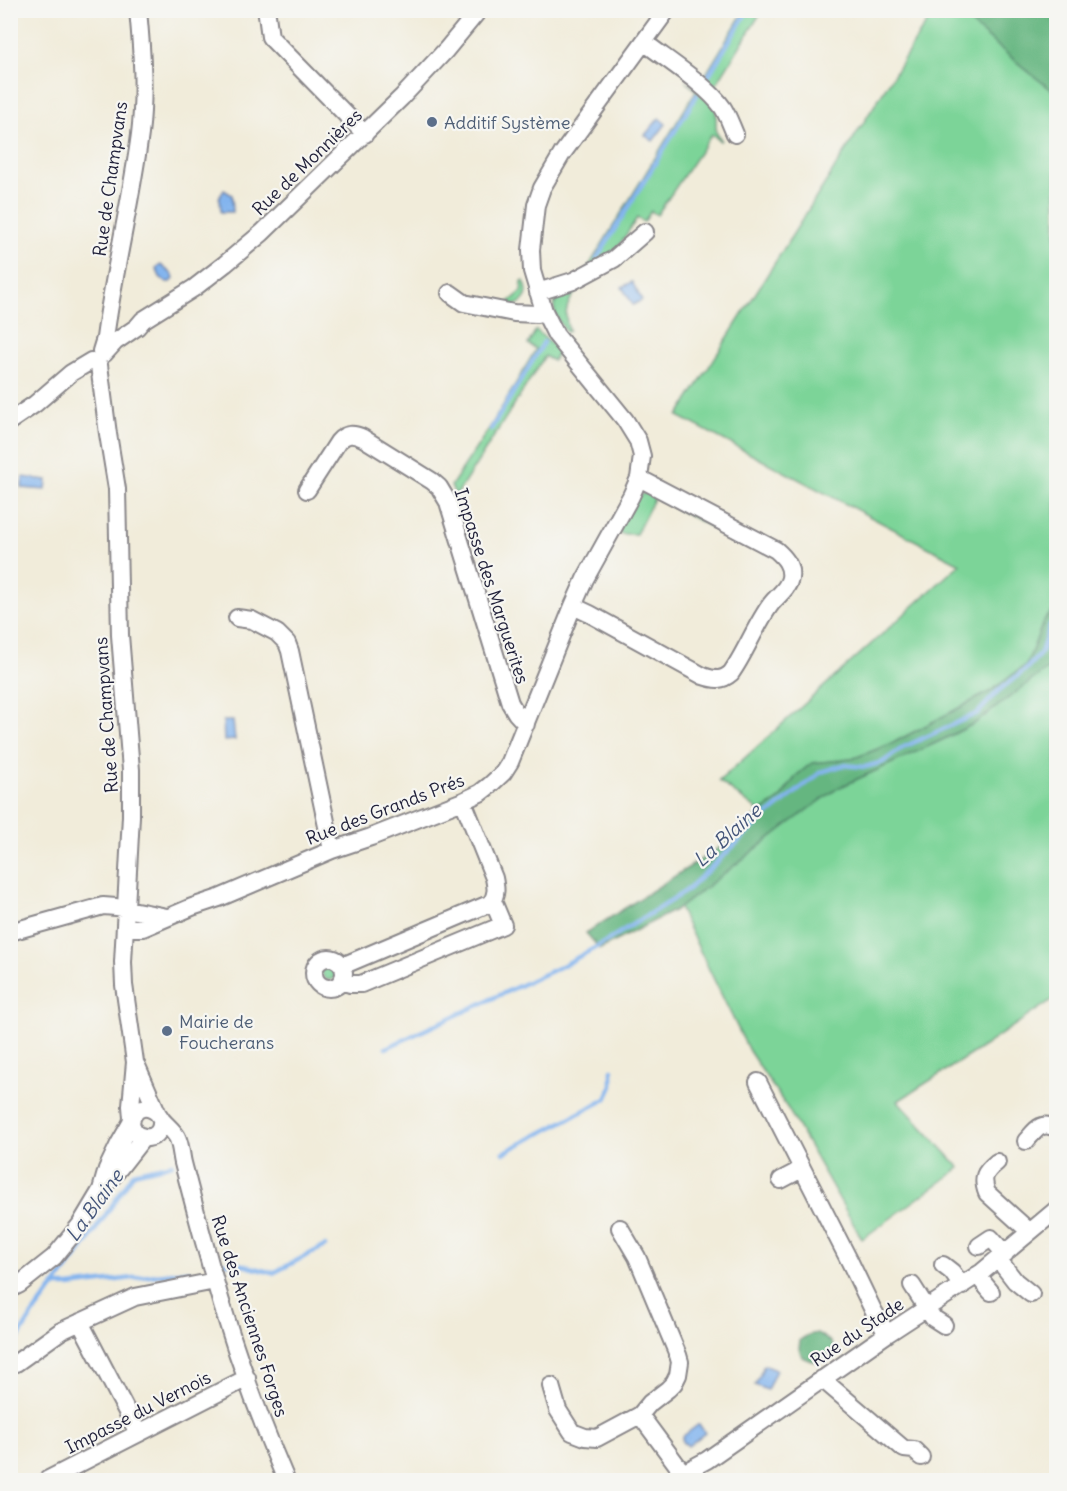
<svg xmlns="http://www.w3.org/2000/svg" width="1067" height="1491" font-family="Delius,sans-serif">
<rect width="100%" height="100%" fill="#f6f6f2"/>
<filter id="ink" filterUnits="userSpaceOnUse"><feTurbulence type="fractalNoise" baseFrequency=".0167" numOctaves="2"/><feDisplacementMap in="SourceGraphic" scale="12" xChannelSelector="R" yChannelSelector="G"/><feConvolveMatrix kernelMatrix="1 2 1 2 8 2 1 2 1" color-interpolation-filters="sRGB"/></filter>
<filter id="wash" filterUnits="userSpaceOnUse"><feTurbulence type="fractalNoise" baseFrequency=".008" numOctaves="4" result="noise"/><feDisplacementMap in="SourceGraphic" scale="24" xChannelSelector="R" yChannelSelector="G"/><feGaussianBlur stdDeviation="1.35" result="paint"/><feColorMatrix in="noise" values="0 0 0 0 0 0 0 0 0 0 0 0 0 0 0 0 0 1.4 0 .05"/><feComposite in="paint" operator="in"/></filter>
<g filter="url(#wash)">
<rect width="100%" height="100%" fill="#f1ecda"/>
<path fill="#7cd498" stroke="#4f7b6a" stroke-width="1.5" d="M744 11H762L714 88 703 79Z
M934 11H956L1030 73 1056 93V609L1044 620 1027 664 991 691 893 743 852 759 812 763 797 775 779 800 760 812 719 781 960 564 678 416Z
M685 80 716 108V132L721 140 720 141 712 134 657 215 651 211 644 222 637 218 617 249 587 269 696 91Z
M522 281H524C531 294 525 303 512 306L509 302 521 292Z
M582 283V285C568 299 562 312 569 331L566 332C544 302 554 299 582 283Z
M536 330 559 351 553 361 545 356 456 496 451 486 492 424 536 349 528 344Z
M655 491 724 531 722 533 655 497 636 534H621L618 530 638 496 647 492Z
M1056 663V997L984 1046 898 1101 960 1168 862 1239 788 1109 749 1051 679 908 787 825 838 788 942 740 975 723 1043 671Z
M322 973a7 7 0 1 1 14 0a7 7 0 1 1-14 0Z"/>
<path fill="#65b680" stroke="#446c5e" stroke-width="1.5" d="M956 11H1056V93L1030 73Z
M1056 609V663L1043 672 975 723 942 740 838 788 787 825 679 908 600 949 586 933 733 839 760 812 779 800 797 775 812 763 852 759 893 743 991 691 1027 664 1044 620Z
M817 1333 831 1342 834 1348C823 1363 818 1365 802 1357L799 1349 800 1340 808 1335Z"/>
<path fill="#82b4ee" stroke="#526b94" stroke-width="1.5" d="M659 118 666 124 653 141 645 135Z
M224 190 232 195 233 212H221L220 199 219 198Z
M161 265 173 275 174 279 171 282H166L160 277 156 268Z
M632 282 642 300 633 305 622 287Z
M23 477 47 480 46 490 22 488Z
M233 721 235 740 224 741 223 721Z
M764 1365 776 1370 767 1390 755 1385Z
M699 1424 705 1433 688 1446 686 1444 683 1443 682 1437Z"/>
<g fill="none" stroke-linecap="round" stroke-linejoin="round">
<path stroke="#82b4ee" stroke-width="4.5" d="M707 78 748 10
M597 258 697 95
M491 429 544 342
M386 1048 564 965 600 945 686 891 760 821 821 772 843 765 865 767 883 762 904 747 978 713 998 691 1025 670 1041 653 1050 625 1056 618
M503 1153 606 1099 612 1086V1070
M221 1263H235L273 1273 325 1246
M54 1286H69L189 1271
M10 1351 33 1314 83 1248 134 1173 172 1164"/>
</g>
</g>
<g filter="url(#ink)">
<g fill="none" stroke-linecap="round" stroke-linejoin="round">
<defs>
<path id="minor" d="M267 15 270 37 365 134
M644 42C667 60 707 85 723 108 728 116 731 125 735 134
M538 292 573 281 614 259 645 232
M450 293 464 303 514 313 537 314 544 311
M101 351 105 338C114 270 131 203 140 134 145 93 142 52 138 10
M104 354 115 342 137 327 143 320 194 288 225 264 262 233 402 97 446 50 479 10
M99 365 108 434 117 489 120 635 131 770V816L123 962 124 985 135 1062 131 1106 132 1118
M10 421 35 404 71 373 91 361
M307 490 338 442C346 433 353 433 363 438L432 481 439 487 448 502 510 703 516 713 526 724
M573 606 590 614 703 676C715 680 722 681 731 673 746 652 756 624 771 604 778 595 788 589 790 578 792 565 784 557 776 550L639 478
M237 618 252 620 277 633 287 643 290 651 332 850
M125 928H143L192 907 219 898 332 850 371 837 463 801 480 793 489 786 503 773 510 762 573 606 585 579 631 496 639 478 642 456 638 441 625 420 556 335 544 311 532 271 531 250 536 205 542 188 562 154 667 10
M10 932 103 906 116 907 167 917
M314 973a15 15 0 1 1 30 0a15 15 0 1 1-30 0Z
M342 966 491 903C497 894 496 888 494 878L463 801
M341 981 350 984H361L503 925 493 901
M137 1066 157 1112
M758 1082 850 1262 873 1310 887 1334
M161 1119C162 1129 158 1136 148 1138L137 1135C124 1122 136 1101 153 1110 158 1112 159 1116 162 1120 167 1126 173 1130 177 1137 181 1145 181 1155 183 1163 191 1194 199 1225 208 1256 228 1331 256 1410 286 1480
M1026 1141C1036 1130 1040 1121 1056 1128
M997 1162C985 1172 981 1177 987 1193L1030 1232
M110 1180 143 1138
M781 1180 802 1169
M979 1246 991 1238 1005 1254
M998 1259 1015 1281 1031 1294
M943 1265 952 1272 962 1286
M977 1275 991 1292
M912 1285 933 1318 944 1325
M10 1289 20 1284 54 1257 80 1225 101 1190 107 1169 119 1144 131 1123
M80 1322 138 1433
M16 1363 61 1331 135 1297 215 1281
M822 1379 904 1449 914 1450 921 1457
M551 1386 558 1410 572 1432 585 1437 597 1438 640 1415 650 1403 668 1389 674 1383 678 1375 680 1362 678 1355 637 1257 620 1228
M640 1415 683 1473
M47 1480 247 1378
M675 1480 683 1473 707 1460 887 1334 982 1272 1056 1210"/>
</defs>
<use href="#minor" stroke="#8a878a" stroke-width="20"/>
<use href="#minor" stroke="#fff" stroke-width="16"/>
</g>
</g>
<g fill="#5c6f8a" stroke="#f6f6f2" stroke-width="2">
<circle cx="432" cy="122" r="6"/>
<circle cx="167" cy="1031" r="6"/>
</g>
<g text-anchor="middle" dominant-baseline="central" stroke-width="4.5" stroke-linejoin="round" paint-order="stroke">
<g font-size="18" fill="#4e5e75" stroke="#f6f6f2" text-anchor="start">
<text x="444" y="122">Additif Système</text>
<text x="179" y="1021">Mairie de<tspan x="179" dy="21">Foucherans</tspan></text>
</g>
<g font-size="18" fill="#22223b" stroke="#f6f6f2">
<text transform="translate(307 162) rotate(-44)">Rue de Monnières</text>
<text transform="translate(110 179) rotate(-82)">Rue de Champvans</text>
<text transform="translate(492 586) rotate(72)">Impasse des Marguerites</text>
<text transform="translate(106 715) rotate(-94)">Rue de Champvans</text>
<text transform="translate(385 809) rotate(-21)">Rue des Grands Prés</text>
<text transform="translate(250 1316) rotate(72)">Rue des Anciennes Forges</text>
<text transform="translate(857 1332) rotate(-34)">Rue du Stade</text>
<text transform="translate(138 1412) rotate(-27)">Impasse du Vernois</text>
</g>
<g font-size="20" font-style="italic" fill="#44557a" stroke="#f6f6f2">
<text transform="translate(727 835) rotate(-42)">La Blaine</text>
<text transform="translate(94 1205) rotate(-54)">La Blaine</text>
</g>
</g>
<rect width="1067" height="1491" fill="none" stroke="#f6f6f2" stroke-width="36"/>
</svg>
